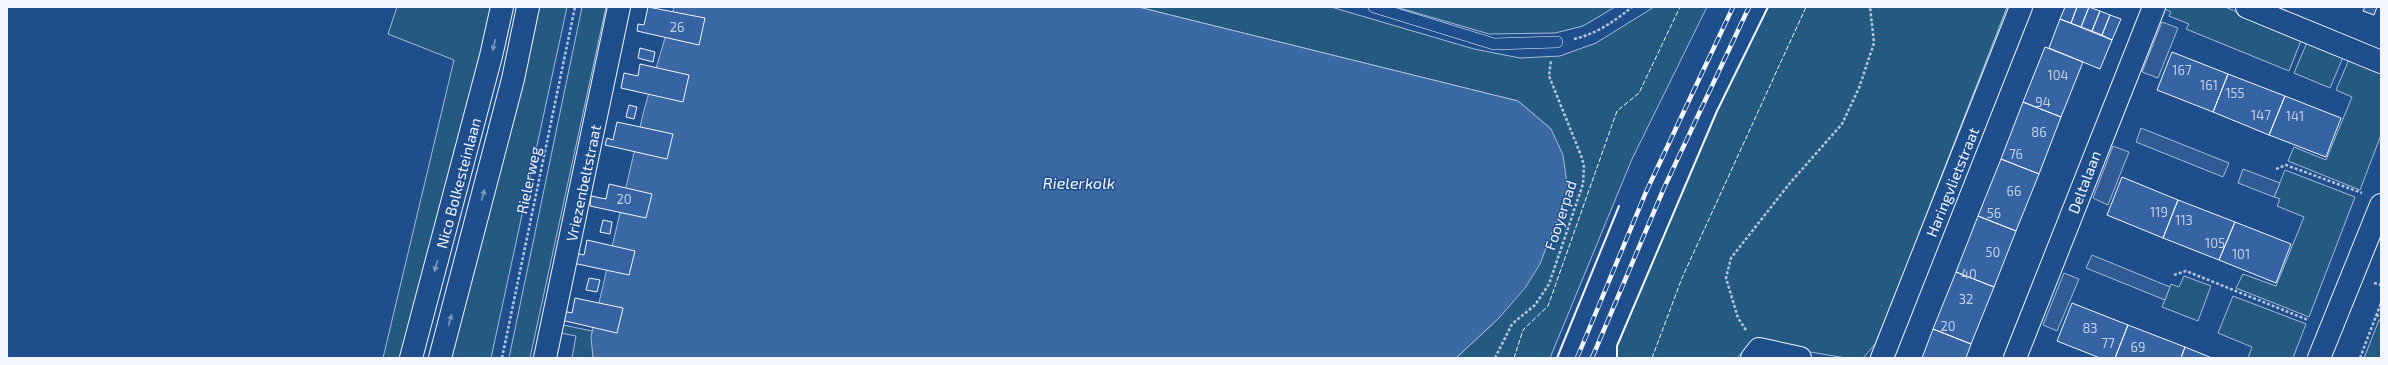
<svg xmlns="http://www.w3.org/2000/svg" width="2388" height="365" font-family="'Exo 2',sans-serif">
<rect width="100%" height="100%" fill="#1f4e8c"/>
<path fill="#245a82" stroke="#a8bbd7" d="M397 7H493L403 358H383L454 60 388 34Z
M535 7H567L491 358H447Z
M582 7H606L530 358H509Z
M1138 7H1331L1474 49 1520 58 1560 56 1596 43 1654 7H1707L1632 159 1550 358H1456L1499 318 1551 129 1518 101Z
M1396 7H1615L1583 26 1555 33 1489 34Z
M1768 7H2007L1877 342 1863 358H1846L1751 342 1737 358H1617V346L1717 111Z
M2164 7H2225L2302 38 2289 71 2186 29 2189 24 2169 16 2171 12 2163 8Z
M2308 40 2344 55 2330 88 2294 73Z
M2350 57 2381 70V135L2360 190 2288 161 2294 147 2326 160 2352 97 2336 90Z
M2285 170 2355 197 2309 317 2236 288 2243 274 2276 286 2304 217 2277 206 2280 199 2274 197Z
M2184 276 2211 286 2198 321 2162 307 2171 284 2179 287Z
M2233 296 2306 324 2293 358H2248L2252 347 2218 333Z
M2379 320H2381V358H2364Z
M558 324 592 331 593 358H572L576 336 555 332Z"/>
<path fill="#305b95" stroke="#a8bbd7" d="M2162 22 2178 28 2158 78 2142 72Z
M2141 128 2229 163 2223 177 2136 142Z
M2113 146 2129 152 2108 205 2093 198Z
M2243 169 2280 183 2274 197 2238 183Z
M2092 255 2170 287 2165 300 2086 268Z
M2064 273 2079 279 2057 331 2043 325Z"/>
<path fill="#3b69a3" stroke="#a8bbd7" d="M674 7H1138L1518 101 1551 129 1563 155 1568 191 1540 264 1525 288 1499 318 1456 358H593L591 337 644 110Z"/>
<path fill="#3563a3" stroke="#f2f6ff" d="M648 7 705 18 699 45 637 31 638 24 644 25Z
M2065 7H2077L2071 23 2060 19Z
M2077 7H2089L2081 27 2071 23Z
M2089 7 2100 11 2092 31 2081 27Z
M2365 7H2377L2374 15 2363 11Z
M2100 11 2110 15 2102 35 2092 31Z
M2110 15 2121 19 2112 40 2102 35Z
M2060 19 2112 40 2100 69 2049 48Z
M2045 47 2083 62 2061 117 2023 102Z
M640 48 655 52 653 62 638 58Z
M2172 52 2228 74 2213 112 2157 90Z
M640 64 689 75 683 102 621 88 624 73 638 76Z
M2228 74 2285 96 2269 135 2213 112Z
M2285 96 2341 118 2326 157 2269 135Z
M2023 102 2061 117 2039 174 2001 159Z
M629 105 637 107 634 119 626 117Z
M617 122 673 134 667 159 605 145 607 138 613 140Z
M2001 159 2039 174 2016 231 1978 216Z
M2122 177 2178 200 2163 238 2107 215Z
M609 184 652 194 646 218 590 206 591 196 606 199Z
M2178 200 2235 222 2219 260 2163 238Z
M1978 216 2016 231 1994 287 1956 272Z
M603 220 612 222 610 234 600 232Z
M2235 222 2291 244 2276 283 2219 260Z
M587 240 635 251 629 275 573 263 575 253 584 255Z
M1956 272 1994 287 1971 344 1933 329Z
M589 278 600 280 597 292 586 290Z
M575 298 623 308 617 333 561 320 563 311 572 313Z
M2072 303 2128 325 2115 358H2100L2057 341Z
M2128 325 2185 347 2181 358H2115Z
M1933 329 1971 344 1966 358H1922Z
M2185 347 2212 358H2181Z"/>
<g fill="none" stroke-linecap="round" stroke-linejoin="round">
<defs>
<path id="lane" d="M1374 7 1494 44 1557 42"/>
<path id="street" d="M2247 7 2381 62
M545 358 619 7
M1752 358 1759 349 1800 358
M1882 358 2021 7
M2015 358 2154 7
M2319 358 2381 205"/>
<path id="secondary" d="M411 358 491 56 502 7
M440 358 513 79 528 7"/>
</defs>
<use href="#lane" stroke="#f2f6ff" stroke-width="12"/>
<use href="#street" stroke="#f2f6ff" stroke-width="24"/>
<use href="#secondary" stroke="#f2f6ff" stroke-width="24"/>
<path stroke="#b3c4dc" stroke-width="2.5" stroke-dasharray="3 2" stroke-linecap="butt" d="M1574 39C1596 34 1615 21 1632 7
M2276 169 2286 165 2362 193
M2174 275 2186 271 2308 320
M2374 283 2381 285
M2376 315 2381 317
M1746 330 1738 318 1726 278 1731 258 1790 183 1842 124 1859 88 1874 43 1870 7
M502 358 575 7
M1495 358 1512 324 1535 305 1549 284 1583 184 1584 167 1582 158 1549 76 1551 60
M2360 358 2381 303"/>
<use href="#lane" stroke="#1f4e8c" stroke-width="11"/>
<use href="#street" stroke="#1f4e8c" stroke-width="22"/>
<use href="#secondary" stroke="#1f4e8c" stroke-width="22"/>
<defs>
<path id="rail" d="M1577 358 1646 192 1733 7
M1592 358 1664 188 1749 7"/>
</defs>
<use href="#rail" stroke="#f2f6ff" stroke-width="4.5"/>
<use href="#rail" stroke="#1f4e8c" stroke-width="3" stroke-dasharray="9" stroke-linecap="butt"/>
<path stroke="#f2f6ff" stroke-width="1" stroke-dasharray="5 2" stroke-linecap="butt" d="M1514 358 1523 330 1548 306 1617 111 1639 93 1680 7
M1652 358 1682 278 1806 7"/>
<path stroke="#f2f6ff" stroke-width="2" d="M1557 358 1619 206
M1617 358V346L1717 111 1768 7"/>
</g>
<defs><path id="oneway-solid" d="M-6-.8H1V-3.2L6.5 0L1 3.2V.8H-6Z"/></defs>
<g fill="#7e9ac0">
<use href="#oneway-solid" transform="translate(494 45) rotate(103)"/>
<use href="#oneway-solid" transform="translate(483 195) rotate(-75)"/>
<use href="#oneway-solid" transform="translate(436 266) rotate(105)"/>
<use href="#oneway-solid" transform="translate(450 320) rotate(-75)"/>
</g>
<g text-anchor="middle" dominant-baseline="central" stroke-width="3" stroke-linejoin="round" paint-order="stroke">
<g font-size="13" fill="#c3d1e8">
<text x="677" y="27">26</text>
<text x="2182" y="70">167</text>
<text x="2058" y="75">104</text>
<text x="2209" y="85">161</text>
<text x="2235" y="93">155</text>
<text x="2043" y="102">94</text>
<text x="2261" y="115">147</text>
<text x="2295" y="116">141</text>
<text x="2039" y="132">86</text>
<text x="2016" y="154">76</text>
<text x="2014" y="191">66</text>
<text x="624" y="199">20</text>
<text x="2159" y="212">119</text>
<text x="1994" y="213">56</text>
<text x="2184" y="220">113</text>
<text x="2215" y="243">105</text>
<text x="1993" y="252">50</text>
<text x="2241" y="254">101</text>
<text x="1969" y="274">40</text>
<text x="1966" y="299">32</text>
<text x="1948" y="326">20</text>
<text x="2090" y="328">83</text>
<text x="2108" y="343">77</text>
<text x="2138" y="347">69</text>
</g>
<g font-size="15" fill="#f2f6ff" stroke="#1f4e8c">
<text transform="translate(528 180) rotate(-78)">Rielerweg</text>
<text transform="translate(1952 182) rotate(-68)">Haringvlietstraat</text>
<text transform="translate(2084 182) rotate(-69)">Deltalaan</text>
<text transform="translate(458 183) rotate(-75)">Nico Bolkesteinlaan</text>
<text transform="translate(583 183) rotate(-78)">Vriezenbeltstraat</text>
<text transform="translate(1560 215) rotate(-72)">Fooyerpad</text>
</g>
<g font-size="16" font-style="italic" fill="#f2f6ff" stroke="#1f4e8c">
<text x="1079" y="182">Rielerkolk</text>
</g>
</g>
<rect width="2388" height="365" fill="none" stroke="#f2f6ff" stroke-width="16"/>
</svg>
